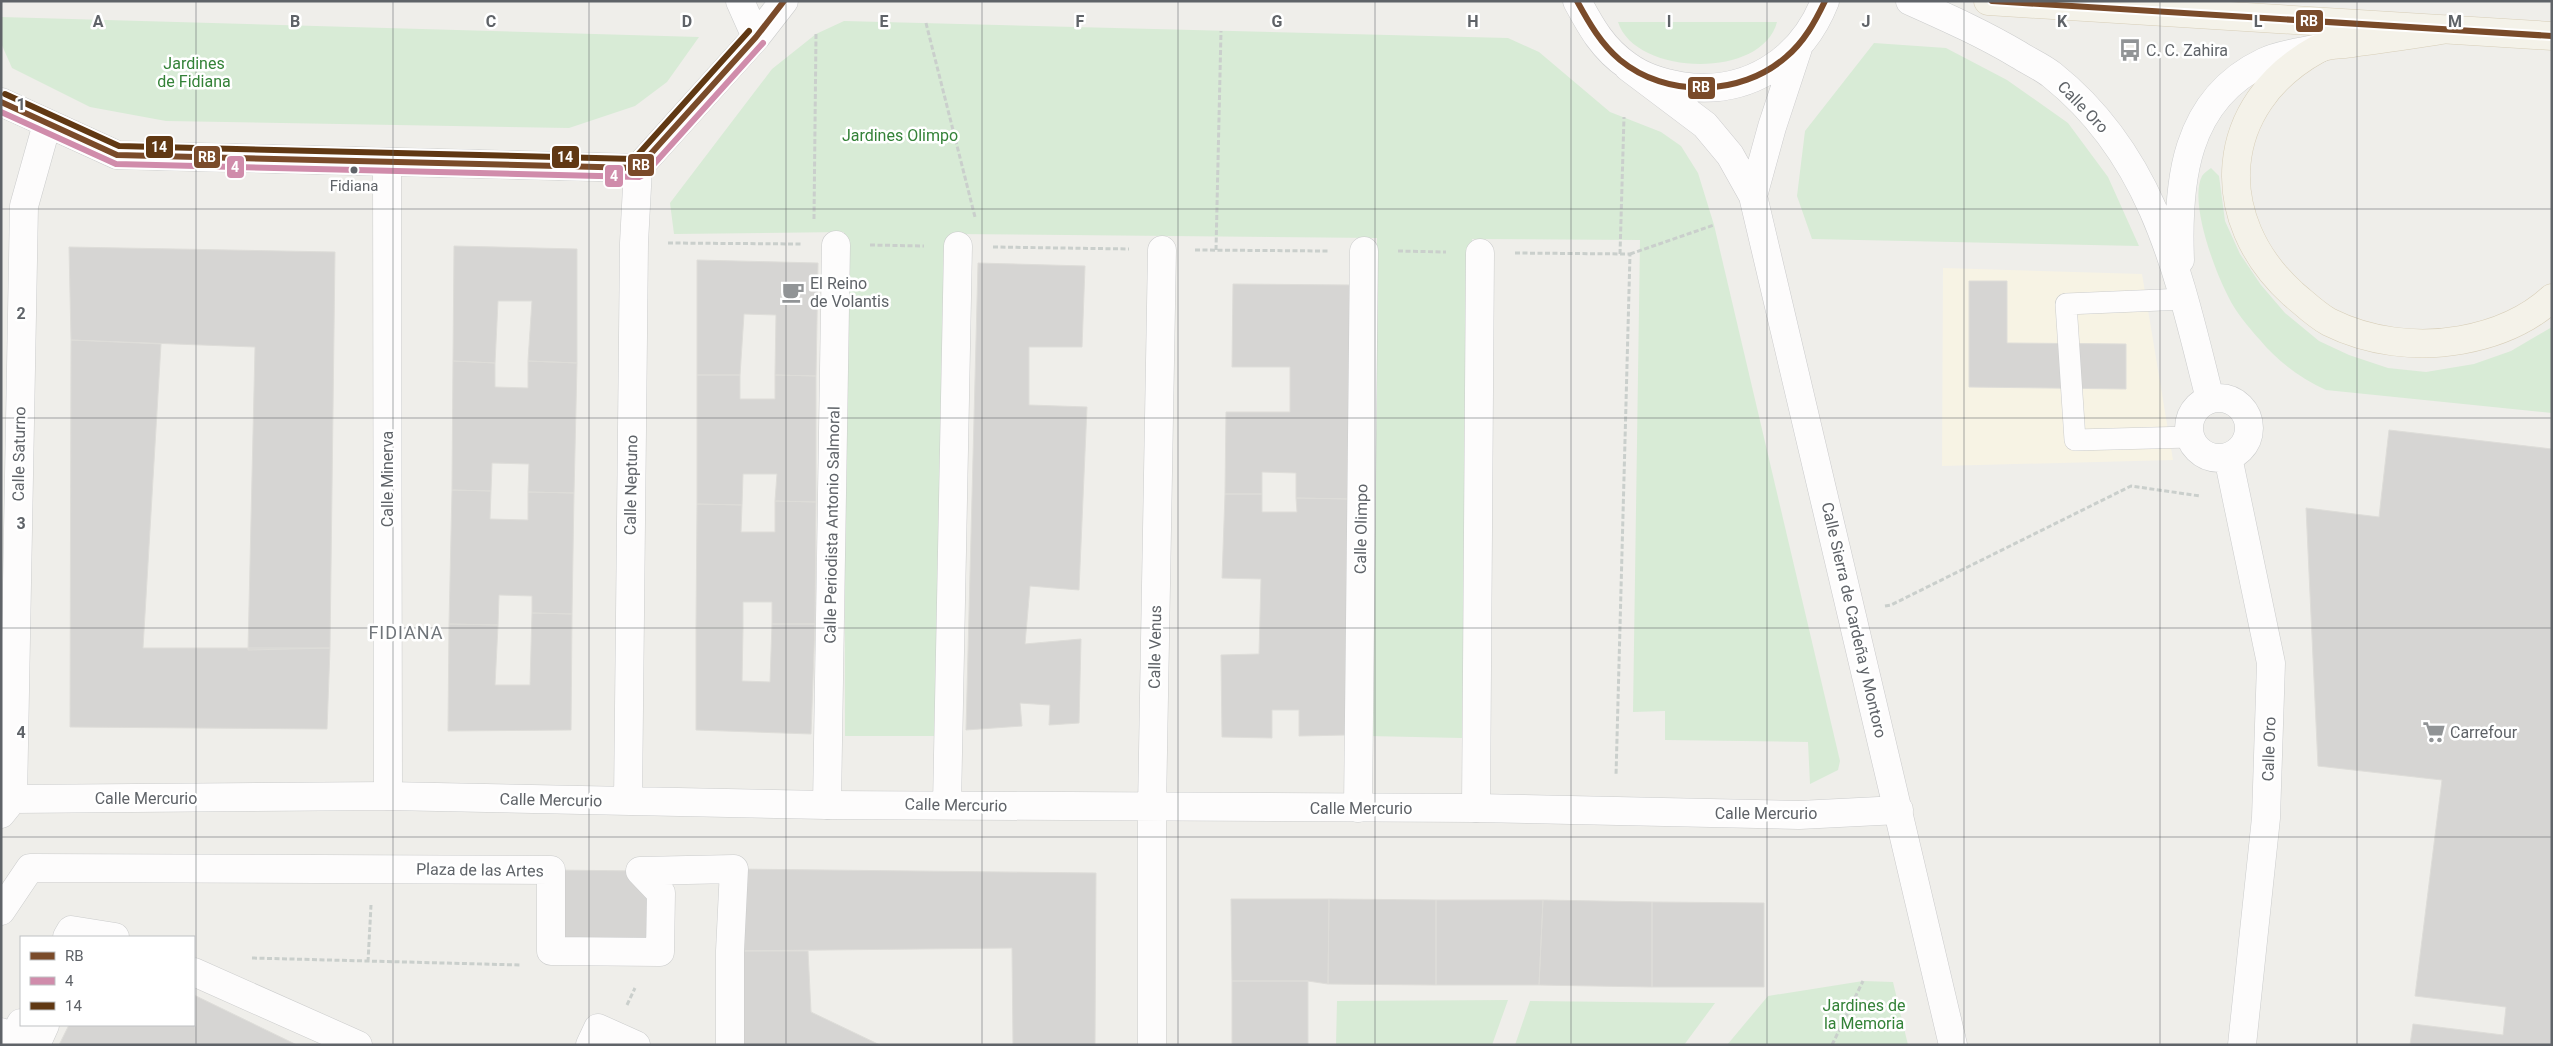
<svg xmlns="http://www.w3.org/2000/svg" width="2553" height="1046" font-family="Roboto,sans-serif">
<rect width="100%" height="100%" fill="#efeeea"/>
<path fill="#f7f3e4" d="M1943 268 2142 274 2173 460 1942 466Z"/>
<path fill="#d8ebd6" d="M1 17 699 37 667 82 635 106 569 128 166 121 90 107 12 68 1 43Z
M844 21 1508 38 1539 52 1610 112 1661 132 1681 146 1698 173 1714 225 1840 761 1838 770 1810 784 1808 742 1665 740V711L1633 712 1640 240 1472 239 1462 738 1368 736 1377 238 952 234 947 736H845L844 232 674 234 670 203 772 69 816 34Z
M1618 22H1777C1762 80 1635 76 1618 22Z
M1874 43 1946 48 2007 80 2068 123 2108 177 2139 246 1812 239 1797 196 1805 131Z
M2211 168 2219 176 2225 221 2240 254 2261 285 2285 313 2319 341 2349 355 2388 368 2426 372 2474 364 2511 351 2552 327V413L2326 390C2302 379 2277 361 2260 340 2251 330 2241 318 2234 307 2218 281 2188 204 2202 176 2204 173 2208 170 2211 168Z
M1863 981 1893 982 1908 1045H1727L1768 996Z
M1508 1000 1492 1045H1336L1337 1001Z
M1530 1001 1715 1003 1684 1045H1515Z"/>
<path fill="#d6d5d3" stroke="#deddd9" d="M454 246 577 249V363L528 361 532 301H498L495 363 453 361Z
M69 247 335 252 330 648 248 650 255 347 71 340Z
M697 260 818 263 816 376 775 375 776 315 744 314 740 375H697Z
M978 263 1085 266 1082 347H1029V405L1087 407 1079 590 1030 586 1025 644 1081 639 1079 723 1049 725 1050 705 1020 703 1022 726 966 730Z
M1969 281H2007V343L2126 344V389L1969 387Z
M1233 284 1351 285 1350 499 1296 498V473L1262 472V494H1225L1226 412H1290V367H1232Z
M71 340 161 344 143 648H330L327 729 70 727Z
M453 361 495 363V387L528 388V361L577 363 574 493 528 492 529 464 492 463 491 491 452 490Z
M697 375H740V399H775V375L816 376V502L775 501 777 474H743L742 505 697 504Z
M2389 430 2552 449V1045H2410L2413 1024 2503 1035 2506 1007 2415 996 2442 780 2318 766 2306 508 2379 517Z
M452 490 491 491 490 519 528 520V492L574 493 572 614 532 613V596L499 595 498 625 449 624Z
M1225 494H1262V512H1297L1296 498 1350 499 1346 735 1299 736V710H1272V738L1222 737 1221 655 1259 654 1261 579 1222 578Z
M775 501 816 502 815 624H772V602H743V628H696L697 504 742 505 741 532H775Z
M532 613 572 614 571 730 448 731 449 624 498 625 495 685H530Z
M772 624H815L811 734 696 730V628H743L742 681 770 682Z
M734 869 1096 873 1095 1045H1013L1012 948 730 951Z
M551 870 640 871 661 893 660 952 551 951Z
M1231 899H1329L1328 984 1308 981H1232Z
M1329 899 1436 900V985L1328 984Z
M1436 900H1543L1539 985H1436Z
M1543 900 1652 902V987L1539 985Z
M1652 902 1764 903V987H1652Z
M730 951H808L811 1012 880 1045H730Z
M1232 981H1308V1045H1232Z
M194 995 297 1045H59L69 1025H194Z"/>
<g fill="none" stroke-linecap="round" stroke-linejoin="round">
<defs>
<path id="service" d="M2185 299 2066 304 2075 440 2190 437"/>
<path id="pedestrian" d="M387 162 388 796
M827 805 836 245
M947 805 958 246
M1358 808 1364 251
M1476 808 1480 253
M1 911 30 868 551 870V951L660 952 661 893 640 871 734 869 730 951V1045
M67 937 71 930 115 937
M194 972 358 1045
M1 1032 13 1038 21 1023
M36 1045 45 1025
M590 1045 598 1028 636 1045"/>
<path id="minor" d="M740 1 756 37
M1910 1C1948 18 1984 34 2019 55 2030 62 2042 67 2052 75 2156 158 2179 277 2210 399
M1 102 117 155 638 168 756 37 784 1
M2180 260C2177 183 2184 100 2264 62 2280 54 2302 52 2320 48
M2189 428a30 30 0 1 1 60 0a30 30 0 1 1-60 0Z
M2228 457 2271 663 2266 818 2242 1045
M13 799 388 796 827 805 1476 808 1799 815 1899 810
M628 801 634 243 638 168
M1 814 13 799 24 206 47 124
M1152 1045V808L1162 250"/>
<path id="secondary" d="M1577 1C1591 27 1603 49 1628 66 1643 77 1663 83 1681 86 1746 96 1801 62 1825 1
M1628 67 1705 125 1730 155 1753 196 1953 1045
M1753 196 1772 127 1798 48"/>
<path id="primary" d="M1988 1 2552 36
M2449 29C2416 34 2384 39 2352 43 2342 45 2327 44 2318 49 2217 104 2210 219 2293 294 2304 303 2316 315 2329 322 2369 342 2417 348 2461 340 2494 334 2527 321 2552 298"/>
</defs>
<use href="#service" stroke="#cbcccc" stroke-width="22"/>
<use href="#pedestrian" stroke="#cbcccc" stroke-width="29"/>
<use href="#minor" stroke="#cbcccc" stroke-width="29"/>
<use href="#secondary" stroke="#cacacb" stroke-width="29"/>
<use href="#primary" stroke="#d7ceb8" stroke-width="29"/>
<path stroke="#cacfcc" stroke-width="3" stroke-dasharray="5 2.5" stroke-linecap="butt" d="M926 23 975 217
M814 219 816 34
M668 243 801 244
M870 245 924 246
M993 247 1129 249
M1195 250 1329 251
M1216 250 1221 31
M1398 251 1446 252
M1515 253 1630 254 1616 776
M1620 254 1624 117
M1630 254 1714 225
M1885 606 1891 605 2131 486 2200 496
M252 958 520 965
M368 962 371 905
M627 1005 635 988
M1832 1045 1863 981"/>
<use href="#service" stroke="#fdfcfc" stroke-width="21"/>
<use href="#pedestrian" stroke="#fdfcfc" stroke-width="28"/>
<use href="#minor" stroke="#fdfcfc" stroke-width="28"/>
<use href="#secondary" stroke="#fdfcfc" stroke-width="28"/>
<use href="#primary" stroke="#f4f2e9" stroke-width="28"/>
<defs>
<path id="bus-1" d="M1577 1C1589 23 1601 44 1620 60 1666 98 1740 97 1786 57 1804 42 1815 22 1825 1
M1992 1 2552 36
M1 102 117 155 638 168 756 37 784 1"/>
<path id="bus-2" d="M1 112 116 164 639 177 645 174 763 43"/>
<path id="bus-3" d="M5 94 119 146 634 159 749 31"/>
</defs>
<use href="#bus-1" stroke="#fff" stroke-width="10"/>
<use href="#bus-2" stroke="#fff" stroke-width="10"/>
<use href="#bus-3" stroke="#fff" stroke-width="10"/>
<use href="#bus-1" stroke="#7a4b2a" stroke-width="6"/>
<use href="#bus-2" stroke="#d08cab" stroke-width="6"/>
<use href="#bus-3" stroke="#603813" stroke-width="6"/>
</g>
<path fill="none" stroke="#5f6368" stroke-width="1" stroke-opacity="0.55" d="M196 1V1045M393 1V1045M589 1V1045M786 1V1045M982 1V1045M1178 1V1045M1375 1V1045M1571 1V1045M1767 1V1045M1964 1V1045M2160 1V1045M2357 1V1045M1 209H2552M1 418H2552M1 628H2552M1 837H2552"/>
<defs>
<symbol id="bus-bare" viewBox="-9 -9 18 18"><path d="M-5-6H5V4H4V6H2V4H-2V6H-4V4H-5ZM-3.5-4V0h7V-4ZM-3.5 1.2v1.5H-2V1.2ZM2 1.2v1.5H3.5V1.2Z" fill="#919496" stroke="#fff" stroke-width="2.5" paint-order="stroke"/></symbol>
<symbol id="cafe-bare" viewBox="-9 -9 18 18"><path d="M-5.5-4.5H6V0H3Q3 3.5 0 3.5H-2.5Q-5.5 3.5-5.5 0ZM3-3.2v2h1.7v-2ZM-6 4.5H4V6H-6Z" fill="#919496" stroke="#fff" stroke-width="2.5" paint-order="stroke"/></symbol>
<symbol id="supermarket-bare" viewBox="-9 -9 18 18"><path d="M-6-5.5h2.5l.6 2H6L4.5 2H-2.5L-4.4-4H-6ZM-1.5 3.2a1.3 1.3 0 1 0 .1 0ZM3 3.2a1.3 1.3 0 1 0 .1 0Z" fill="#919496" stroke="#fff" stroke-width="2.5" paint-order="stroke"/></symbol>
</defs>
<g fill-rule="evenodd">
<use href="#bus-bare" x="2114" y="34" width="32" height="32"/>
<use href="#cafe-bare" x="777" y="276" width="32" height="32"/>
<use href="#supermarket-bare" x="2418" y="716" width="32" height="32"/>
</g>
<circle fill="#5f6368" stroke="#fff" stroke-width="2" cx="354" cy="170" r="4.5"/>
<g text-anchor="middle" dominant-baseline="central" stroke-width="5" stroke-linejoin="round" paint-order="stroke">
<g font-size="15" fill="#5f6368" stroke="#fff">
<text x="354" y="186">Fidiana</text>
</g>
<g font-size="16" fill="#5f6368" stroke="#fff" text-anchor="start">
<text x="2146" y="50">C. C. Zahira</text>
<text x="810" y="283">El Reino<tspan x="810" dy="18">de Volantis</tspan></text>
<text x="2450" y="732">Carrefour</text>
</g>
<g font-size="16" fill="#348238" stroke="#fff">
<text x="194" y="63">Jardines<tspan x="194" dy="18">de Fidiana</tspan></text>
<text x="900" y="135">Jardines Olimpo</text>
<text x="1864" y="1005">Jardines de<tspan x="1864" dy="18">la Memoria</tspan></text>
</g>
<g font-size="16" fill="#5f6368" stroke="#fff">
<text transform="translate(2083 107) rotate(46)">Calle Oro</text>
<text transform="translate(19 454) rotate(-89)">Calle Saturno</text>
<text transform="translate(387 479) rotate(-90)">Calle Minerva</text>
<text transform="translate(631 485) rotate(-89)">Calle Neptuno</text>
<text transform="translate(832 525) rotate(-89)">Calle Periodista Antonio Salmoral</text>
<text transform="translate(1361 529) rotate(-89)">Calle Olimpo</text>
<text transform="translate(1854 620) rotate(77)">Calle Sierra de Cardeña y Montoro</text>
<text transform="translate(1155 647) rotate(-89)">Calle Venus</text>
<text transform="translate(2269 749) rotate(-88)">Calle Oro</text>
<text x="146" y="798">Calle Mercurio</text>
<text transform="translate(551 800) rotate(1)">Calle Mercurio</text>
<text transform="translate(956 805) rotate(1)">Calle Mercurio</text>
<text x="1361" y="808">Calle Mercurio</text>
<text x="1766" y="813">Calle Mercurio</text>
<text transform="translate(480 870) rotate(1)">Plaza de las Artes</text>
</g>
<g font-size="18" letter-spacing="1" fill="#70757a" stroke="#fff">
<text x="406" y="632">FIDIANA</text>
</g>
</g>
<g font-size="16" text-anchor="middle" font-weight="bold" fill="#5f6368" stroke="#fff" stroke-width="5" stroke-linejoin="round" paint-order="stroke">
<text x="98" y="27">A</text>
<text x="295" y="27">B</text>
<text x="491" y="27">C</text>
<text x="687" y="27">D</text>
<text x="884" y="27">E</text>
<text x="1080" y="27">F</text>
<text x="1277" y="27">G</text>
<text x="1473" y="27">H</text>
<text x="1669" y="27">I</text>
<text x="1866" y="27">J</text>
<text x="2062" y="27">K</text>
<text x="2258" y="27">L</text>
<text x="2455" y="27">M</text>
<text x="21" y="110">1</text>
<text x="21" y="319">2</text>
<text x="21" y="529">3</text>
<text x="21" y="738">4</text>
</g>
<g stroke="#fff" stroke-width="2">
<rect x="2295" y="9" width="29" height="24" rx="5" fill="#7a4b2a"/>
<rect x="1687" y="76" width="29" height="24" rx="5" fill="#7a4b2a"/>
<rect x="145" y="135" width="29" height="24" rx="5" fill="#603813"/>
<rect x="193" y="145" width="28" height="24" rx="5" fill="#7a4b2a"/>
<rect x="551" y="145" width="29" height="24" rx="5" fill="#603813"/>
<rect x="627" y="153" width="28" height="24" rx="5" fill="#7a4b2a"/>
<rect x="226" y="155" width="19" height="24" rx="5" fill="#d08cab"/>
<rect x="604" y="164" width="20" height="24" rx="5" fill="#d08cab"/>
</g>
<g font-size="14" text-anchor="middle" font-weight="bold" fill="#fff">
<text x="2309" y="26">RB</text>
<text x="1701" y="92">RB</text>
<text x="159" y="152">14</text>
<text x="207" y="162">RB</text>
<text x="565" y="162">14</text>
<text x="641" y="170">RB</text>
<text x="235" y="172">4</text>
<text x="614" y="181">4</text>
</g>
<rect width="2553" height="1046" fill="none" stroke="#5f6368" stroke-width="5"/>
<rect x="20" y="936" width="175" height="90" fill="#ffffff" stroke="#bfc1c3"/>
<rect x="30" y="952" width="25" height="8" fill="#7a4b2a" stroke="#bfc1c3"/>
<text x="65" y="961" font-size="15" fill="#5f6368">RB</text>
<rect x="30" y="977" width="25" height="8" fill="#d08cab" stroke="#bfc1c3"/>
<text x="65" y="986" font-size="15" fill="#5f6368">4</text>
<rect x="30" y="1002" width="25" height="8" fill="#603813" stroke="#bfc1c3"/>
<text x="65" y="1011" font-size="15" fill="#5f6368">14</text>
</svg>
